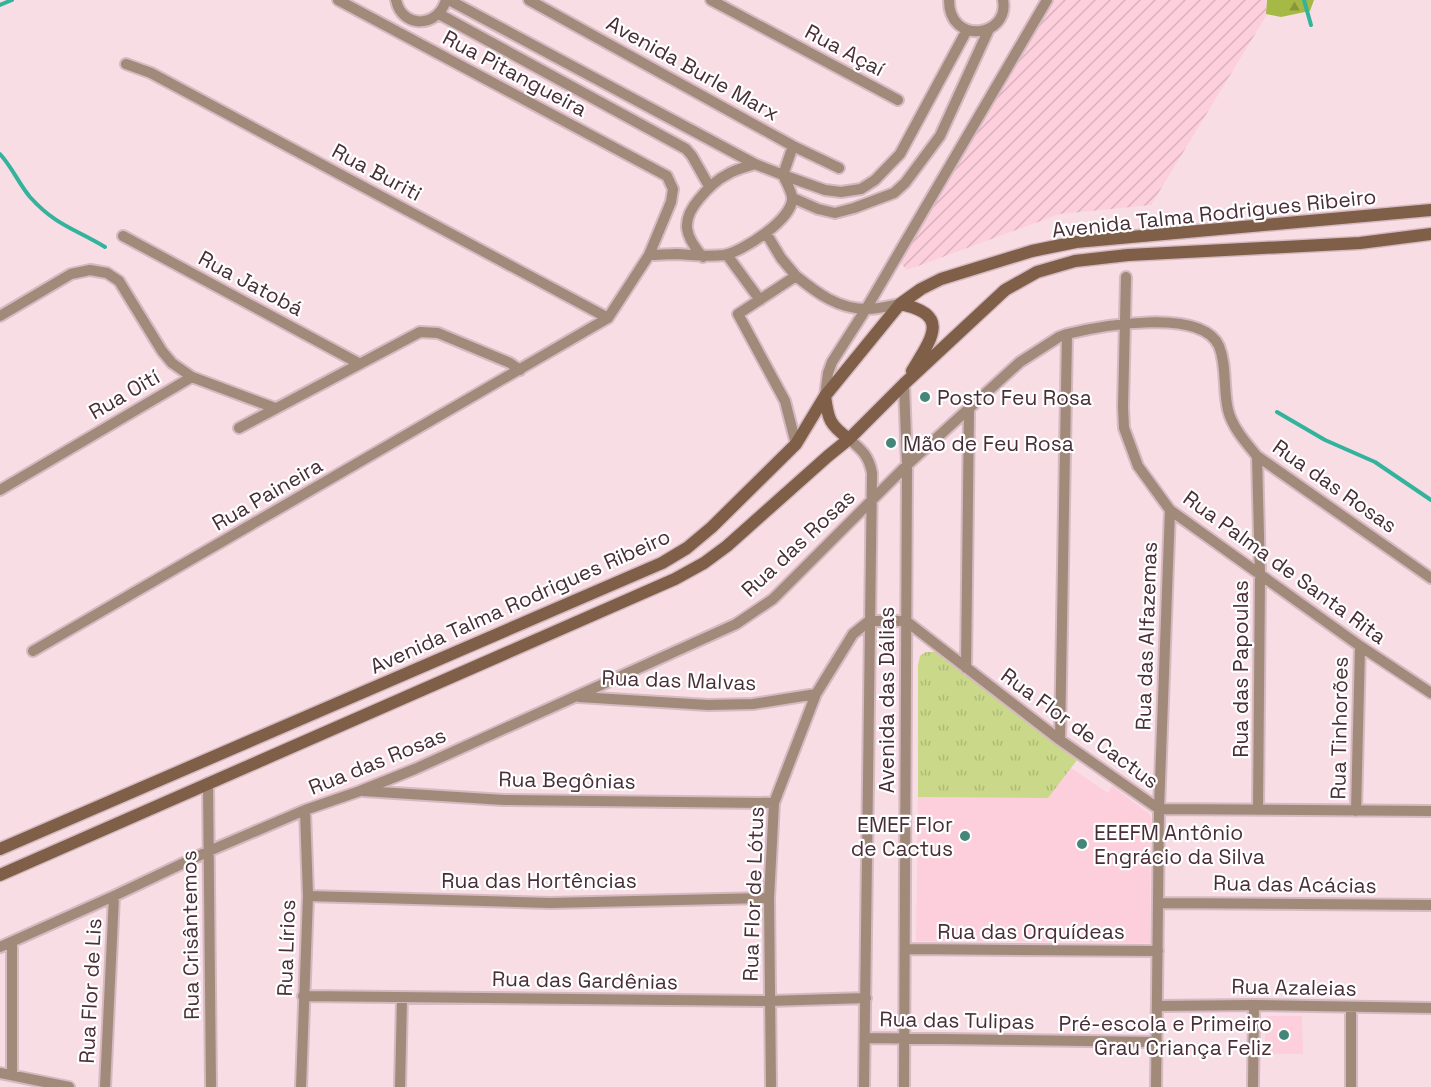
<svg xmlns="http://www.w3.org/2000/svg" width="1431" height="1087" font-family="'Space Grotesk',sans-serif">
<defs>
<pattern id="industrial-furrows" width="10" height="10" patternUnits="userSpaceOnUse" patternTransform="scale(1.5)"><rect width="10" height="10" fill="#fdcfdd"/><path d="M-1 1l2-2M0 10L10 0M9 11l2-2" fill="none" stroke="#dab2be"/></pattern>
<pattern id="forest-firs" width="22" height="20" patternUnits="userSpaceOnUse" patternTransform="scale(1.5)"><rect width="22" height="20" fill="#a6b945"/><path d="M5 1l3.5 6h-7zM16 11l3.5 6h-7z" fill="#89973a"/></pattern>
<pattern id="park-tufts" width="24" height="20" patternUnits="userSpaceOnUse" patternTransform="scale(1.5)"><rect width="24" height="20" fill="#c9d889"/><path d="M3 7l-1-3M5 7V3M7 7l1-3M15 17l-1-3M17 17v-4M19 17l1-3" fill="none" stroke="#aeba77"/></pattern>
</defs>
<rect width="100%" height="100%" fill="#f8dde5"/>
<path fill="#fdcfdd" d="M1071 768 1108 793 1112 786 1151 815 1150 943 916 941 918 797 1047 798Z
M1265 1016H1302L1303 1054H1265Z"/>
<path fill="url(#industrial-furrows)" d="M1050 0H1266V16L1151 205 1060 214 907 270 898 260Z"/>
<path fill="url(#forest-firs)" d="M1267 0H1314L1310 11 1281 17 1266 14Z"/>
<path fill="url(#park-tufts)" d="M926 652H935L1077 760 1048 798 918 797V665L920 656Z"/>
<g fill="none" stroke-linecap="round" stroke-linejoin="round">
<path stroke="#34b39c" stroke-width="4" d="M1304 0 1311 25
M0 5 12 0
M0 154C12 167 19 184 30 197 55 225 75 229 105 247
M1277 412 1325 440 1375 462 1431 500"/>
<defs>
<path id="street" d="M396 0C402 29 438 28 446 0
M449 0 755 164 783 175C786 182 791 190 792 197 795 218 742 252 724 255 707 257 693 255 677 254 668 254 658 255 649 255
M529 0 793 146 839 168
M711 0 898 100
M949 0C949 46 1010 37 1003 0
M439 14 686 149 692 156 709 186
M126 64 151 73 608 318
M793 146 783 175 825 190 841 192 861 189 875 180 900 154 967 30
M793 198 818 209 835 213 854 208 894 193 905 183 940 136 989 29
M766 233 781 258 796 276
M123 236 360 364
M727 255 760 300
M703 257C685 237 680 221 699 199 707 189 716 180 728 174 736 169 746 167 755 164
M1126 277 1123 407 1124 428 1138 466 1170 510 1360 646 1431 693
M0 316 71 274 90 270 107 273 119 281 162 351 172 363 192 377
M825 396 828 373 832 362 866 309 1047 0
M239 428 420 332 438 333 510 363 520 370
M849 439C862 450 869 456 872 473L864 1087
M796 444 785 401 738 314 796 276C817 293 838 309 867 309 878 309 889 306 900 304
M1257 456 1260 575 1258 810
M0 490 192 377 275 408
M906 621 1060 740 1159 809 1431 811
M33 651 608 318 649 255 671 202 673 189 667 176 338 0
M966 668 969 409
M579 697 708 705 753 704 816 694
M1060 740 1067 334
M208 783 211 1087
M363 791 504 800 774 803
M1356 811 1360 646
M308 896 550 903 769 898
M1158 903 1431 905
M12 943V1075
M0 947 114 896 209 851 305 810 360 791 415 769 736 624 773 599 907 465 1020 362 1059 337 1067 334C1100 326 1201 307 1219 346 1227 366 1223 389 1228 410 1232 427 1246 443 1257 456L1431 578
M905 949 1158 951
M303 996 769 1001 866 998
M1157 1006 1254 1005 1431 1008
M865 1038 1157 1042
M0 1073 69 1087
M105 1087 114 896
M301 1087 308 896 305 810
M400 1087 402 998
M771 1087 769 898 774 803 816 694 853 634 869 621H906
M904 1087 907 465 904 384
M1156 1087 1159 809 1170 510
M1253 1087 1254 1005
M1351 1087V1007"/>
<path id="secondary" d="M900 304C951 314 932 338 912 371
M825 396C828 420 830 425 849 439
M0 849 662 563 687 548 712 527 796 444 825 396 900 304 921 289 941 279 1032 251 1076 242 1431 210
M0 875 675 579 704 563 727 546 828 456 849 439 904 384 1005 290 1037 272 1075 261 1128 255 1360 243 1431 234"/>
</defs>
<use href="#street" stroke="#d5bac2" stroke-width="14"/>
<use href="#secondary" stroke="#d5bac2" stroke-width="15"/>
<use href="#street" stroke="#a18a7a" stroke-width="10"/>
<use href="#secondary" stroke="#7f5f47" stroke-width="12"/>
</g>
<g fill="#448778" stroke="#fff" stroke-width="2">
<circle cx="925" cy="397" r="6"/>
<circle cx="891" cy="443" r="6"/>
<circle cx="965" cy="836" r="6"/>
<circle cx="1082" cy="844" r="6"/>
<circle cx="1284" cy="1035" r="6"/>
</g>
<g text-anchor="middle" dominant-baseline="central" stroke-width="4.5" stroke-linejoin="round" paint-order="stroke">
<g font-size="21" fill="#482e37" stroke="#fff">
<text transform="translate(845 50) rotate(28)">Rua Açaí</text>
<text transform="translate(693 68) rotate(29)">Avenida Burle Marx</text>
<text transform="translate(515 73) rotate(28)">Rua Pitangueira</text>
<text transform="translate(377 172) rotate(28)">Rua Buriti</text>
<text transform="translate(1214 213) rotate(-6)">Avenida Talma Rodrigues Ribeiro</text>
<text transform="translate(251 283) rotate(28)">Rua Jatobá</text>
<text transform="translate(124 394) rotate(-30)">Rua Oití</text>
<text transform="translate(1335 486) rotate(35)">Rua das Rosas</text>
<text transform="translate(267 494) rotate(-30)">Rua Paineira</text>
<text transform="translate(798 543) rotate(-43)">Rua das Rosas</text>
<text transform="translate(1285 567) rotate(36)">Rua Palma de Santa Rita</text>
<text transform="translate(520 601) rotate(-24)">Avenida Talma Rodrigues Ribeiro</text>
<text transform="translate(1146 636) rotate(-88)">Rua das Alfazemas</text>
<text transform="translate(1240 669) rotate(-90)">Rua das Papoulas</text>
<text transform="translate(679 680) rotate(2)">Rua das Malvas</text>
<text transform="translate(886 700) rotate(-90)">Avenida das Dálias</text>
<text transform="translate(1080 728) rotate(36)">Rua Flor de Cactus</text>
<text transform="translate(1339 728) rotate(-89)">Rua Tinhorões</text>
<text transform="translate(377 761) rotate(-22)">Rua das Rosas</text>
<text transform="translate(567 780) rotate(1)">Rua Begônias</text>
<text x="539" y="880">Rua das Hortências</text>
<text transform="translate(1295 884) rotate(1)">Rua das Acácias</text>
<text transform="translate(753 894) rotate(-88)">Rua Flor de Lótus</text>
<text x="1031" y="931">Rua das Orquídeas</text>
<text transform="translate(190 935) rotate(-91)">Rua Crisântemos</text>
<text transform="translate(286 948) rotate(-88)">Rua Lírios</text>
<text transform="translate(585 980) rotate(1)">Rua das Gardênias</text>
<text transform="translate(1294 987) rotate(1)">Rua Azaleias</text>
<text transform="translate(90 991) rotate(-87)">Rua Flor de Lis</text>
<text transform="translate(957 1020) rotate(1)">Rua das Tulipas</text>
</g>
<g font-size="21" fill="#482e37" stroke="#fff" text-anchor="start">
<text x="937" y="397">Posto Feu Rosa</text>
<text x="903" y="443">Mão de Feu Rosa</text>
<text x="953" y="824" text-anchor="end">EMEF Flor<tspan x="953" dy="24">de Cactus</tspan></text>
<text x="1094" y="832">EEEFM Antônio<tspan x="1094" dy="24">Engrácio da Silva</tspan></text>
<text x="1272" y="1023" text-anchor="end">Pré-escola e Primeiro<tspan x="1272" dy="24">Grau Criança Feliz</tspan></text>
</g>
</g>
</svg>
